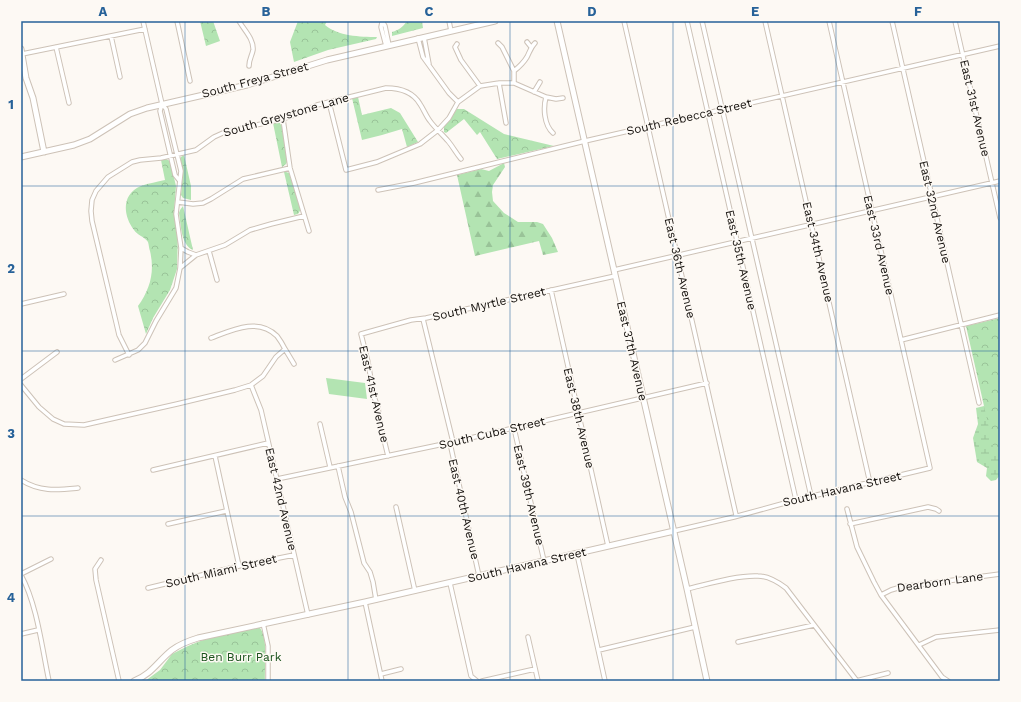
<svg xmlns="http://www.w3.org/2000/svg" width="1021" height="702" font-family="'Work Sans',sans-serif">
<defs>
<pattern id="forest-firs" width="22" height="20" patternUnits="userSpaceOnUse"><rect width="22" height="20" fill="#b3e4b2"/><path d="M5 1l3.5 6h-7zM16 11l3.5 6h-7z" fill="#99c398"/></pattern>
<pattern id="wetland-marsh" width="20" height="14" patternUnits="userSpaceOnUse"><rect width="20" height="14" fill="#b3e4b2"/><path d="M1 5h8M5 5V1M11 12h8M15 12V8" fill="none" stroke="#99c398"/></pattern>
<pattern id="park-crowns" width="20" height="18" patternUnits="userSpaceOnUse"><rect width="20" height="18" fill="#b3e4b2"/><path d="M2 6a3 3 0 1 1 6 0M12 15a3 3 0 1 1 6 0" fill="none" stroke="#99c398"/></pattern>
</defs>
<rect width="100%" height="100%" fill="#fdf9f4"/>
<path fill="#b3e4b2" d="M326 378 365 383 367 399 329 394Z"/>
<path fill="url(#forest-firs)" d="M504 163 505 167 493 185 492 192 493 201 504 213 518 222H537L543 224 552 238 558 252 543 255 539 241 475 256 457 175 481 169 489 171Z"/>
<path fill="url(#wetland-marsh)" d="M1000 352V475L996 480 991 481 986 476 987 468 977 462 973 438 978 424 976 408 984 406Z"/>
<path fill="url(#park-crowns)" d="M200 21H213L220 41 206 46Z
M298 21H327L325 25C338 36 360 37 377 37L376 39 328 50 294 62 290 42Z
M407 21H422L423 28 392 36V32C399 30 403 27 407 21Z
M358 97 362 115 391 108 400 113 418 142 407 147 402 129 382 135 362 140 352 98Z
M457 109H464L504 134 554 146 497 159 480 132 477 135 464 119 446 133 444 132V125Z
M277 122 280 123 282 127 287 162 286 164 282 167 273 123Z
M184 155 191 186V200L183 198 181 195 183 171 180 159 181 157Z
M166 159 170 161 176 186 174 213 178 234 177 269 170 290 153 318 146 334 138 306C150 289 155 272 150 251 149 249 149 245 148 242 145 237 137 235 134 230 123 216 121 194 141 186 149 183 157 182 165 180L161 160Z
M284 172H286L289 173 301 209 298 214 294 215Z
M183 206 193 250C181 245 181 225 179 213L180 210Z
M1000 318V454L995 455 966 326Z
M259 627C269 636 264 668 265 681H145L160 670 172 654 188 646 203 640Z"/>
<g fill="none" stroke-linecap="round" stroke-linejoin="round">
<defs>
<path id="street" d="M143 21 162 104 160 111 175 175 179 180
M177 21 190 81
M239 21C244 30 254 39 253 50 252 56 249 59 249 66
M382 21 385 26 389 45
M449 21 451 31
M624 21 736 515
M687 21 796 500
M702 21 811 496
M765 21 870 483
M892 21 979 403
M955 21 1000 218
M382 22 381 27 386 46
M111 36 120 77
M424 37 429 64
M418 38 423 57 449 93 458 102
M527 42 531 47
M498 43 502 47 514 71
M457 44 455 47 461 60 480 86
M56 47 69 103
M22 54 145 29
M499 83 506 123
M514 83V71C519 67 524 62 527 57 530 51 531 47 535 43
M534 92 540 82
M546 97C543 108 544 125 553 133
M329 102 346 170 377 162 420 144 438 130 449 118 458 102 480 86 499 83H514L546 97 556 99 563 98
M283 119 290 168 309 231
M378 190 414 183 585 141 1000 46
M178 202 193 204 203 203 211 199 243 179 290 168
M181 248 188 252 196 255
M209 251 217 280
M180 268 196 255 225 245 250 230 271 224 304 216
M614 270 1000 181
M551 290 608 546
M21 304 64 294
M423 319 453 442
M211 338C232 330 258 317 277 336 280 340 283 345 285 349
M901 340 1000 315
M129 355 119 335 116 322 92 221 91 211 92 200 96 191 108 177 132 162 140 160 161 158 196 150 214 137 225 132 283 119 300 113 317 105 386 88C399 88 413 92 420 104 424 110 426 116 430 121 435 128 442 134 448 141 453 147 456 153 461 159
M115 360 138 350 145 343 156 321 176 288 180 268 181 248 176 214 181 171 166 109 162 104
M21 379 57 352
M21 385 39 407 53 419 64 424 84 425 177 404 235 390 251 385 263 376 276 357 285 349 294 364
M251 385 261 410 308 615
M320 424 330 467
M514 428 544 561
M450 443 479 576
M215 456 239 566
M388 456 380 423 378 407 374 397 368 362 361 334 411 320 426 318 615 276
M338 466 345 497 351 512 364 563 370 572 373 582 376 600
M153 470 268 443
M277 479 453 442 707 383
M21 480C40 492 57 490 78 488
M396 507 415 591
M847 509 857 547 874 582 881 595 942 677 948 681
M168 524 226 511
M850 524 928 507 936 509 939 511
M674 531 734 517 796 500 930 468 829 21
M577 554 605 681
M101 560 95 569 96 580 119 681
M21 574 51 559
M21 575C37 604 42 648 49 681
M450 583 471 676 477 681
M148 588 239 566 294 555
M687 589C708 584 737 575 758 576 768 576 778 582 786 588L857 681
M881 595 891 590 901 587 1000 574
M365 602 382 681
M263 623 268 646V681
M21 634 38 630
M528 637 538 681
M738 642 814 625
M919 645 936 637 1000 630
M599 650 695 627
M381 674 401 669
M482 681 535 669
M856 681 888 673"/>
<path id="secondary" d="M557 21 687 589 707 681
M21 49 26 78 33 98 44 152
M21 157 74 145 90 139 130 114 147 108 247 85 327 60 495 21
M134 681C152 674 158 661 172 650 180 644 188 641 198 638L365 602 674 531"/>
</defs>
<use href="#street" stroke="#cdc2b7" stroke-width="5.5"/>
<use href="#secondary" stroke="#cdc2b7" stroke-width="7"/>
<use href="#street" stroke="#fff" stroke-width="3.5"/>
<use href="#secondary" stroke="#fff" stroke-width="5"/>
</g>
<path fill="none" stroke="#276299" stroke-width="1" stroke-opacity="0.55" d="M185 21V681M348 21V681M510 21V681M673 21V681M836 21V681M21 186H1000M21 351H1000M21 516H1000"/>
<g text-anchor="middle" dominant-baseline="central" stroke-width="3" stroke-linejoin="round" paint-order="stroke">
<g font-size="12" fill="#17130f" stroke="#fdf9f4">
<text transform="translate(255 80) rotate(-15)">South Freya Street</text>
<text transform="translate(975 108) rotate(77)">East 31st Avenue</text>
<text transform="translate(286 115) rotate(-16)">South Greystone Lane</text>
<text transform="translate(689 117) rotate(-13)">South Rebecca Street</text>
<text transform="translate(935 212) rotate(77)">East 32nd Avenue</text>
<text transform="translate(879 245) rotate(77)">East 33rd Avenue</text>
<text transform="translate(818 252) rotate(77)">East 34th Avenue</text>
<text transform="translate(741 260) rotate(77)">East 35th Avenue</text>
<text transform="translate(680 268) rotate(77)">East 36th Avenue</text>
<text transform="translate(489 304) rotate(-13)">South Myrtle Street</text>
<text transform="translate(632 351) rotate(77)">East 37th Avenue</text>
<text transform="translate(374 394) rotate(77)">East 41st Avenue</text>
<text transform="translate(579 418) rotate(77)">East 38th Avenue</text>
<text transform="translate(492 433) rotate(-13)">South Cuba Street</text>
<text transform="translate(842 489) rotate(-13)">South Havana Street</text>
<text transform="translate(529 495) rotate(77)">East 39th Avenue</text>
<text transform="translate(281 499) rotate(77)">East 42nd Avenue</text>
<text transform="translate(464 509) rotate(77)">East 40th Avenue</text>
<text transform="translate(527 565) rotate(-13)">South Havana Street</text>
<text transform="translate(221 571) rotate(-13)">South Miami Street</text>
<text transform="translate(940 582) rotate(-8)">Dearborn Lane</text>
</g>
<g font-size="12" fill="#1a521c" stroke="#fdf9f4">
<text x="241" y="657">Ben Burr Park</text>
</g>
</g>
<rect width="1021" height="702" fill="none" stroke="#fdf9f4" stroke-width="44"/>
<rect x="22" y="22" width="977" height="658" fill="none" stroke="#276299" stroke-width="1.5"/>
<g font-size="13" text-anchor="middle" font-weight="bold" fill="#276299">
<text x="103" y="16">A</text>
<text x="266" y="16">B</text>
<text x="429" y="16">C</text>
<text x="592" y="16">D</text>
<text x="755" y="16">E</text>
<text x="918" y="16">F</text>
<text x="11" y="109">1</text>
<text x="11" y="273">2</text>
<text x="11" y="438">3</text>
<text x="11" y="602">4</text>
</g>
</svg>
